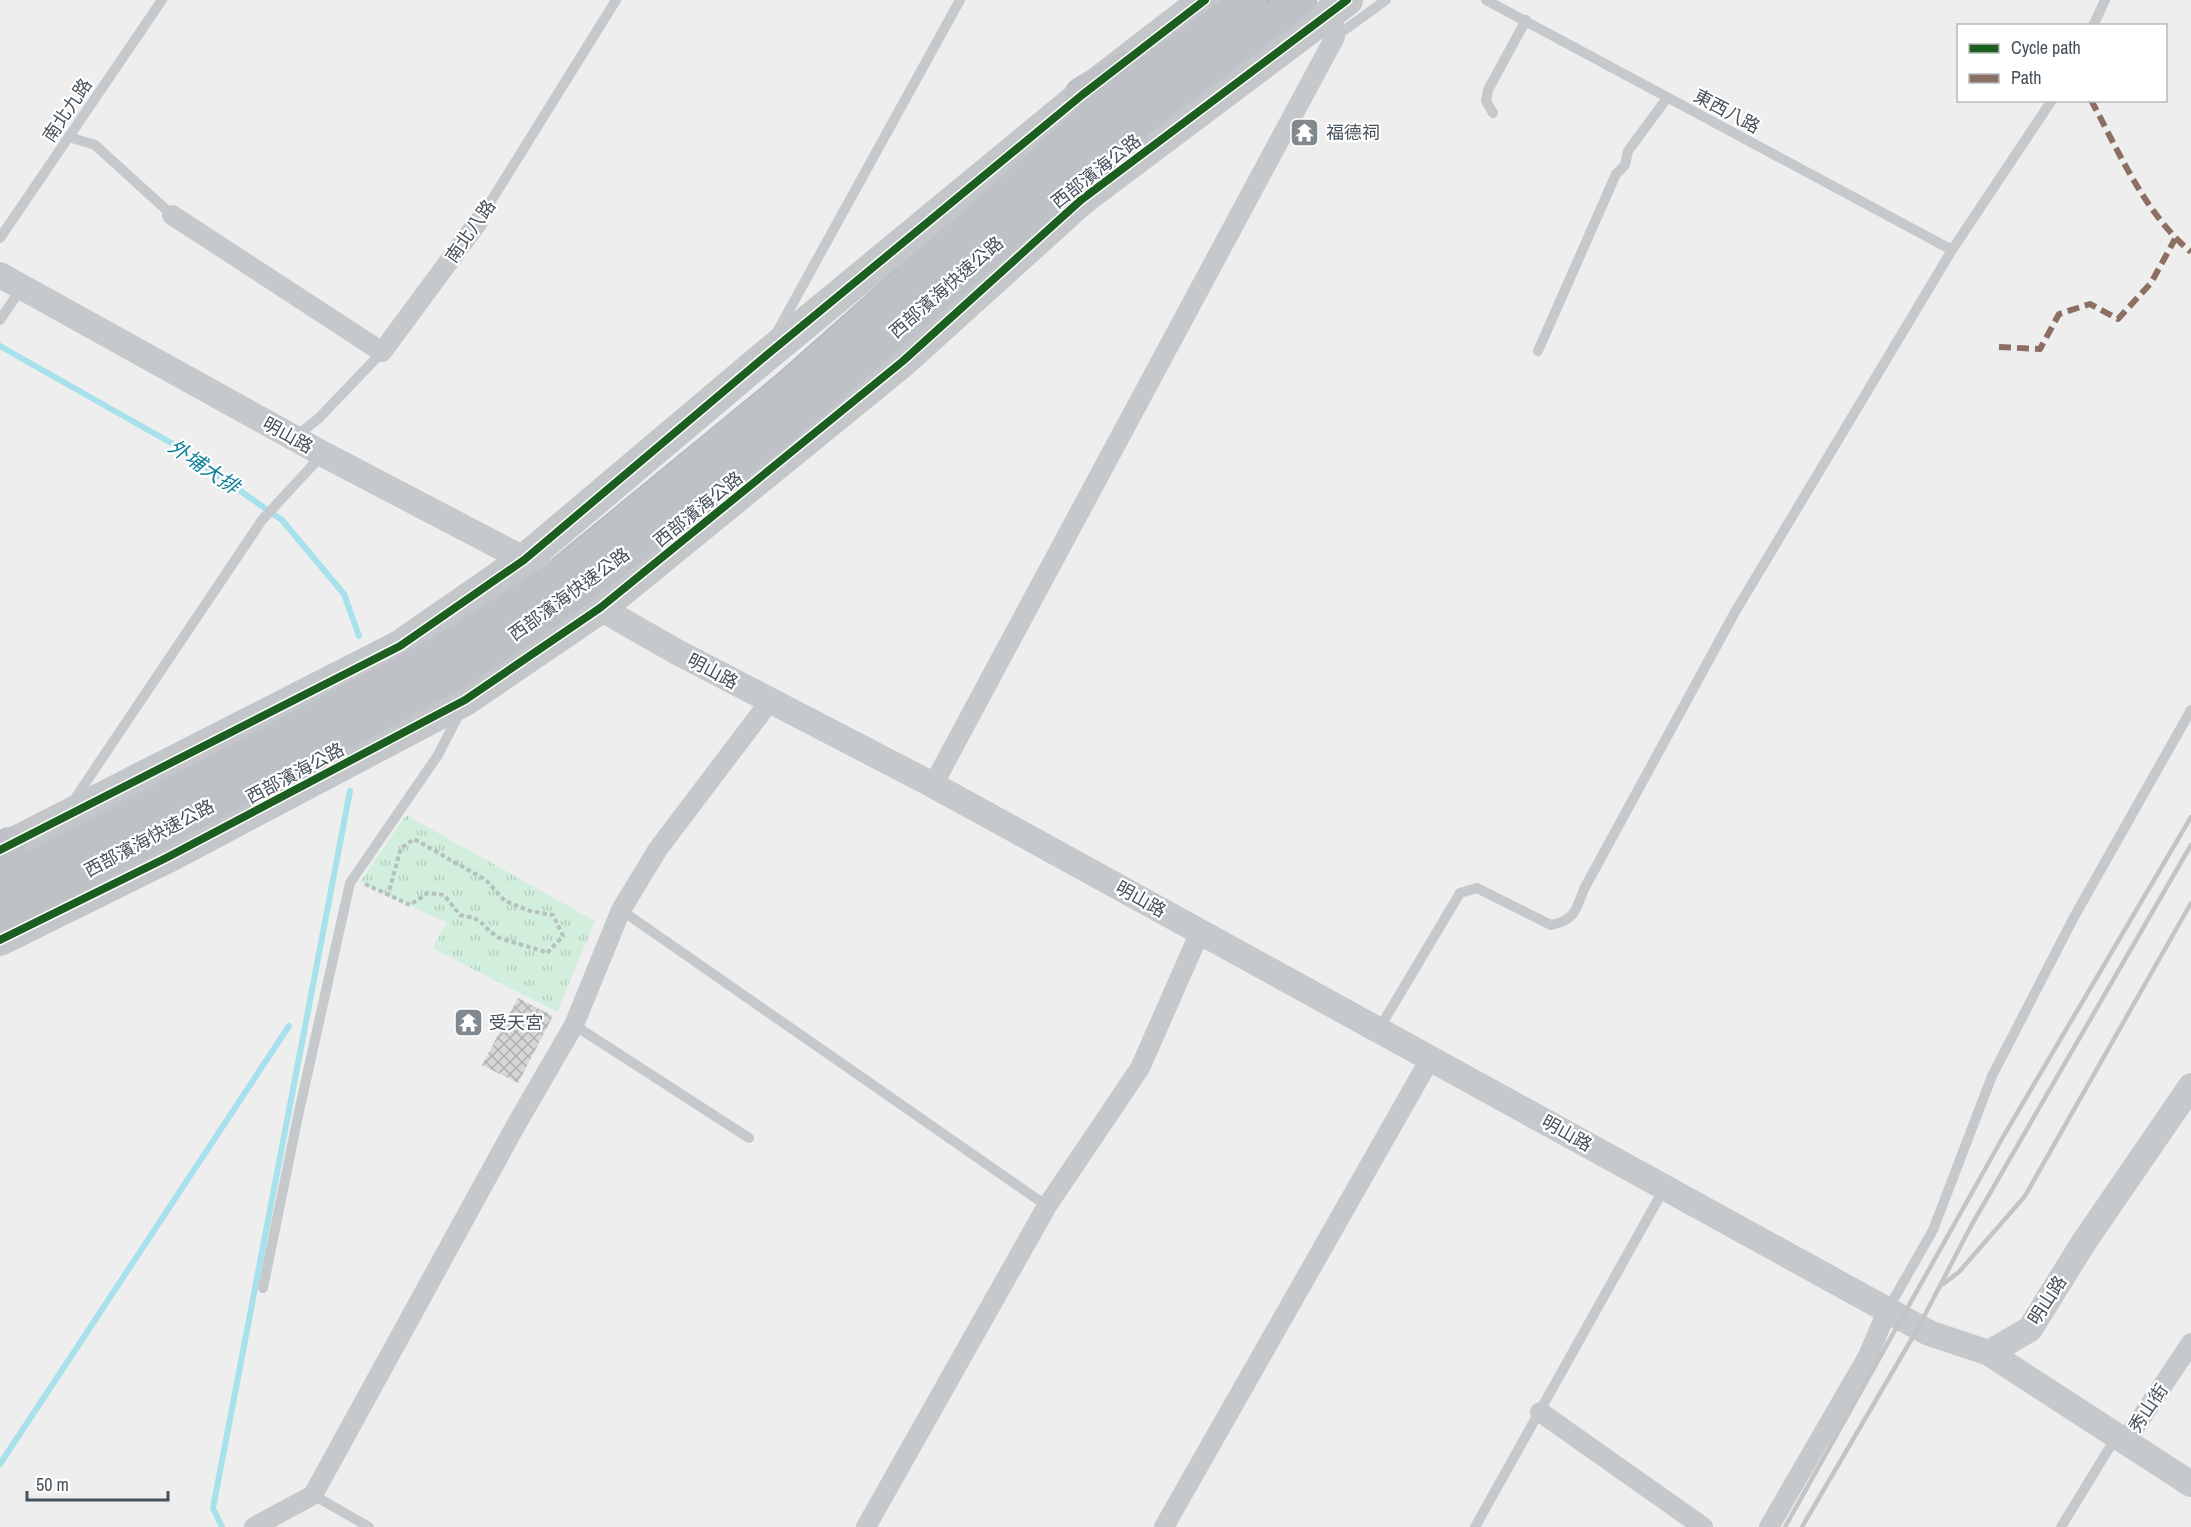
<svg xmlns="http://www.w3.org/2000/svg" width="2191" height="1527" font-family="'Archivo Narrow','Noto Sans TC',sans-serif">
<defs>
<pattern id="park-tufts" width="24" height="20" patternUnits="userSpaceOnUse" patternTransform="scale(1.5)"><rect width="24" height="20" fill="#d2eedc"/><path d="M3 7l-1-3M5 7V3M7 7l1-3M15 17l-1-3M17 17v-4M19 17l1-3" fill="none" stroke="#b6cebf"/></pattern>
<pattern id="building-cross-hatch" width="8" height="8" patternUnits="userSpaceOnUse" patternTransform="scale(1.5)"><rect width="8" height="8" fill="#d5d6d7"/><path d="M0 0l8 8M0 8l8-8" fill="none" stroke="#afb0b1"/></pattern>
</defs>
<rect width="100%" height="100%" fill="#efeeee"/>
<path fill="url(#park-tufts)" d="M406 815 595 921 557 1012 432 948 447 923 360 882Z"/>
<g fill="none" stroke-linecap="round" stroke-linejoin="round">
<path stroke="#a7e1ec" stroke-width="6" d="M0 346 173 444 282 520 344 594 359 636
M0 1464 289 1026
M222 1527 213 1508 350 791"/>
</g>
<path fill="url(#building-cross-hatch)" d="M518 998 553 1016 518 1083 482 1065Z"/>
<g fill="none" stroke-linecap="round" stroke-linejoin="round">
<defs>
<path id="trunk" d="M1082 95 1126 68
M0 851 10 845
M0 885 441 652 558 577 788 388 1125 89 1250 0
M0 914 29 902 460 671 579 590 797 416 1150 111 1299 0"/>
</defs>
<use href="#trunk" stroke="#b3b8be" stroke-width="36"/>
<path stroke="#b5c1bd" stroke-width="4" stroke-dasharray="4.5 3" stroke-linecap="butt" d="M365 884 410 905 428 893 444 895 460 915C486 920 477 922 496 936 500 940 537 948 547 953L563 936 553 915 530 911 505 901 486 880 414 839 401 848 388 895"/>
<path stroke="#c6c9cb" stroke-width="10" d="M1486 0 1952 250
M2093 26 2105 0
M1335 37 1386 0
M1493 113 1486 101 1488 90 1526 20
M69 137 95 145 172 215
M478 222 616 0
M0 238 162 0
M0 320 22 287
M777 332 960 0
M1538 351 1616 174 1625 165 1628 151 1667 98
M294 438 319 418 382 352
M72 803 262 520 323 454
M621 910 1047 1206
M574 1025 749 1138
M1379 1029 1460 893 1477 888 1551 925C1575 920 1576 910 1584 889L1735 612 1952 250 2052 100
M263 1288 298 1116 350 883 438 755 460 712
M1888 1309 1933 1230 1992 1076 2074 917 2191 710
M313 1495 369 1527
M1475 1527 1665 1187
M2061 1527 2116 1437"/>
<path stroke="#c6c9cb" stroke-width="20" d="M172 215 382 352 478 222
M933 785C1068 536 1199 286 1335 37L1333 9
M1540 1412 1703 1527
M2125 1442 2191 1343
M254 1527 313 1495 516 1125 574 1025 621 910 658 849 770 701
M866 1527 1047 1206 1140 1068 1200 932
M1164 1527 1430 1059
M1769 1527 1868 1356 1888 1309"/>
<path stroke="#c6c9cb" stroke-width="26" d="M0 275 323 454 558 577 600 608 677 652 933 785 1929 1333 1989 1353 2030 1329 2084 1242 2191 1086
M1989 1353 2191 1484"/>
<path stroke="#c4c7ca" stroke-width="32" d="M0 850 400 646 524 560 762 359 1082 95 1205 0
M0 940 166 858 465 700 600 608 903 361 1081 200 1347 0"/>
<use href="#trunk" stroke="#bec2c6" stroke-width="33"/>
<path stroke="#c2c4c5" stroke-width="4.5" d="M1943 1284 1959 1272 2025 1196 2191 903
M1785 1527 2003 1137 2191 817
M1802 1527 1918 1328 1971 1226 2191 845"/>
<path stroke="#8d6e63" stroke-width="6" stroke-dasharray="12 6" stroke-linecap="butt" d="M2091 100C2119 152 2145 214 2191 252
M1999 347 2040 349 2059 314 2090 304 2118 319 2151 283 2175 239"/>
<defs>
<path id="cycleway" d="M0 850 400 646 524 560 762 359 1082 95 1205 0
M0 940 166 858 465 700 600 608 903 361 1081 200 1347 0"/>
</defs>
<use href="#cycleway" stroke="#fff" stroke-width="11"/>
<use href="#cycleway" stroke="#1b5e20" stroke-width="8"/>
</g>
<defs>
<symbol id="temple-square" viewBox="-11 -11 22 22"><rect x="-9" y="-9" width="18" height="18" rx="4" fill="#81898e" stroke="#fff"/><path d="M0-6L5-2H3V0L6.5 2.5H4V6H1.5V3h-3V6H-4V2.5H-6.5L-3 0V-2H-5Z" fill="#fff"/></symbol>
</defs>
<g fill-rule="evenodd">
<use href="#temple-square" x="1288" y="116" width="33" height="33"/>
<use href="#temple-square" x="452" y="1006" width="33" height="33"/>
</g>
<g text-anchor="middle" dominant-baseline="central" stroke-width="4.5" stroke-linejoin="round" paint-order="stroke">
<g font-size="18" fill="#46525b" stroke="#fff">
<text transform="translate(67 110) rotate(-56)">南北九路</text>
<text transform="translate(1727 111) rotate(28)">東西八路</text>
<text transform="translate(1096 171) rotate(-38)">西部濱海公路</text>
<text transform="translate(470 231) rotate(-55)">南北八路</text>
<text transform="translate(946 287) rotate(-41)">西部濱海快速公路</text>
<text transform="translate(288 435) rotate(29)">明山路</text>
<text transform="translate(698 509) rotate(-39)">西部濱海公路</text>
<text transform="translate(569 594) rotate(-36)">西部濱海快速公路</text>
<text transform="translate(713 671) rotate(28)">明山路</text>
<text transform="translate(295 773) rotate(-28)">西部濱海公路</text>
<text transform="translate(149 838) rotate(-28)">西部濱海快速公路</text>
<text transform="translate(1141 899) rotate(29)">明山路</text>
<text transform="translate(1567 1133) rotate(29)">明山路</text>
<text transform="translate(2047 1300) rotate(-57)">明山路</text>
<text transform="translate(2148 1408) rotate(-56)">秀山街</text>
</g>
<g font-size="18" fill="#46525b" stroke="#fff" text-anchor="start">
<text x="1326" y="132">福德祠</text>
<text x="489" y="1022">受天宮</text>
</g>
<g font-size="20" font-style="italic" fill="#0d8198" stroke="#fff">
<text transform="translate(204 466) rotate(34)">外埔大排</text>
</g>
</g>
<rect x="1957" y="24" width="210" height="78" fill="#ffffff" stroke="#b5babd" stroke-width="1.5"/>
<rect x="1969" y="44" width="30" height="9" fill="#1b5e20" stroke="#b5babd" stroke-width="1.5"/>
<text x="2011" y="54" font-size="18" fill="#46525b">Cycle path</text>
<rect x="1969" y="74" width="30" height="9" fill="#8d6e63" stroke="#b5babd" stroke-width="1.5"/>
<text x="2011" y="84" font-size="18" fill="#46525b">Path</text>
<path d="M27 1491v9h141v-9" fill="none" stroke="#46525b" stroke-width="3"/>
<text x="36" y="1491" font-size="18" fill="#46525b" stroke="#ffffff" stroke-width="4.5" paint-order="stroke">50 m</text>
</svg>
